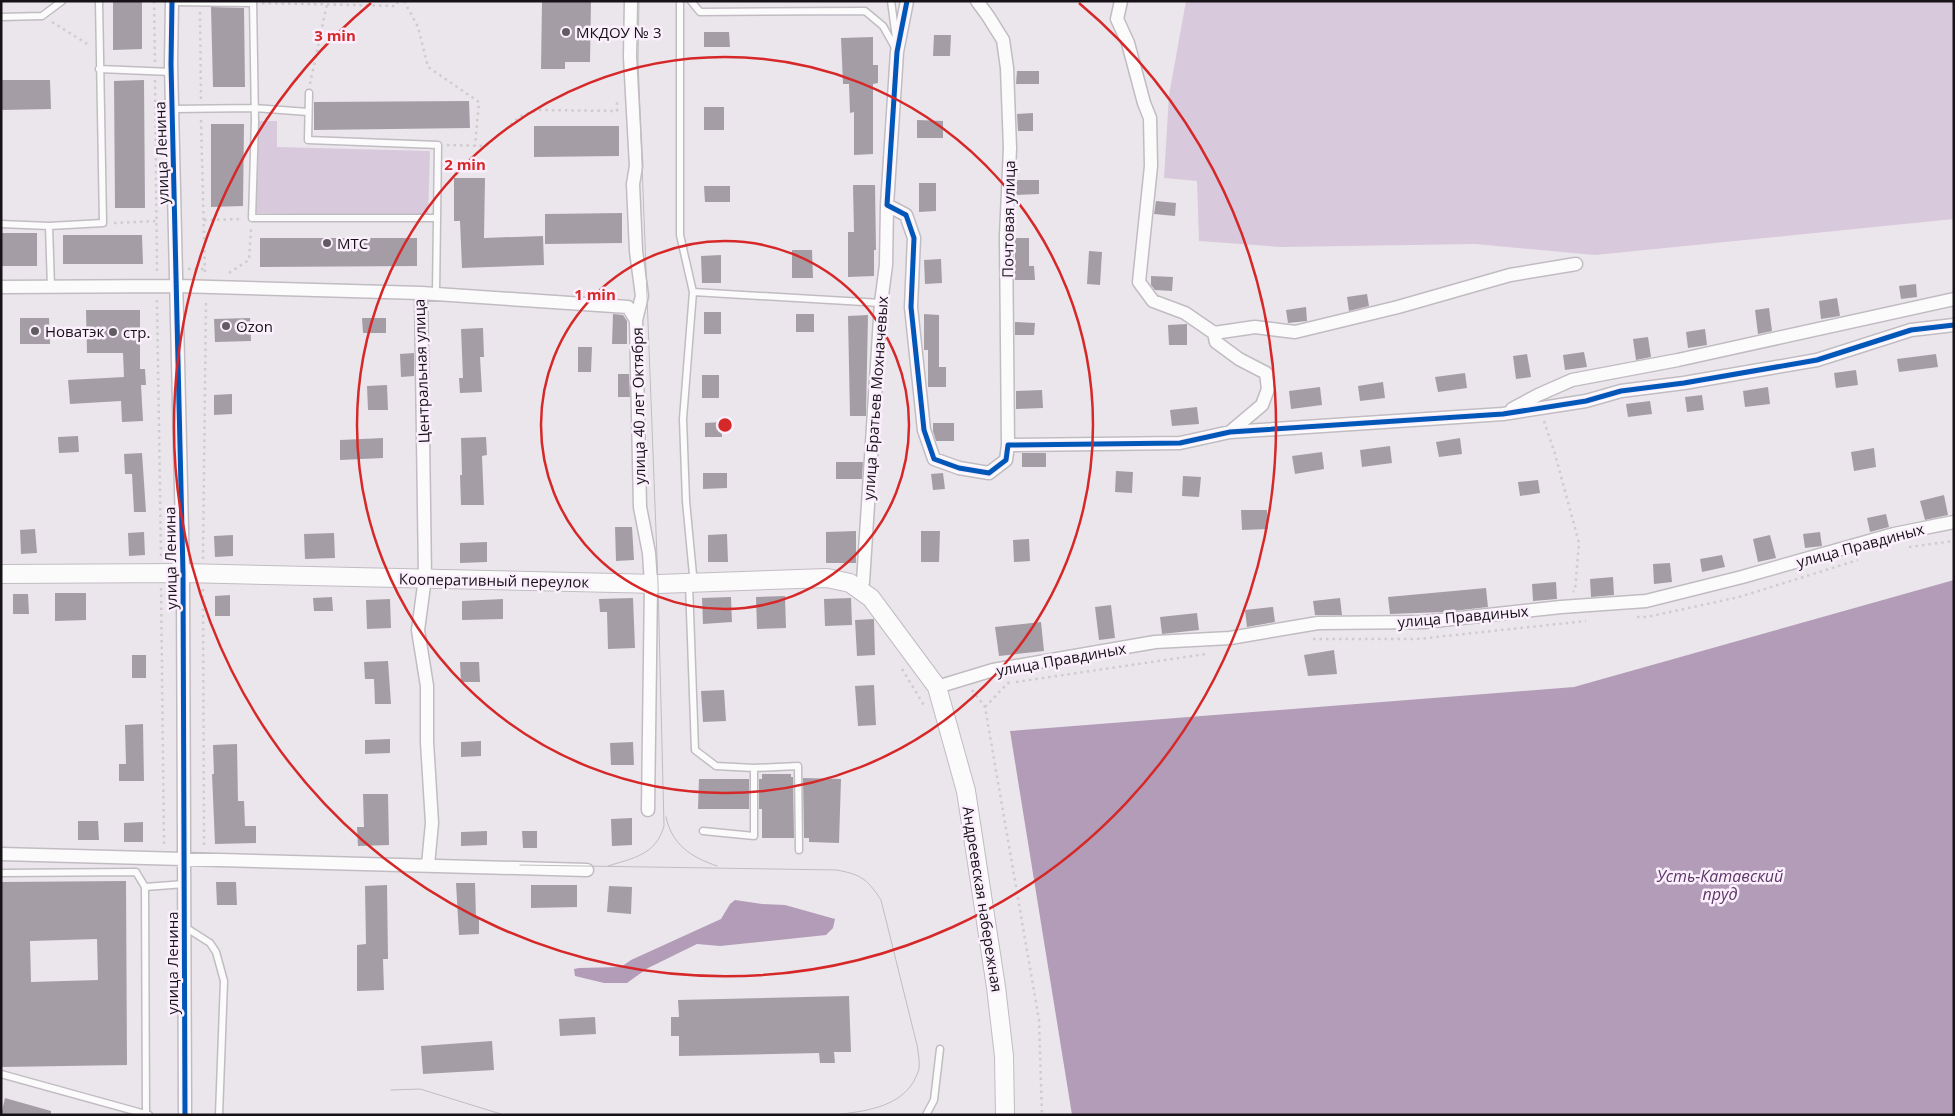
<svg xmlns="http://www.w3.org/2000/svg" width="1955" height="1116" font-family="'Open Sans',sans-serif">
<rect width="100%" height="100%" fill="#ebe6ec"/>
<path fill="#d8c9dc" d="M1186 1H1954V219L1595 255 1475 244 1281 247 1199 241 1197 181 1164 178 1169 95Z
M255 121H277V147L430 151 428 217 253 213Z"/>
<path fill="#b29cb7" d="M1954 580V1115H1072L1010 731 1574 687Z
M735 900 762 904 785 905 835 919 833 928 826 935 720 946 697 944 648 968 627 983H604L575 976 574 969 579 968 621 967 631 960 721 919 730 904Z"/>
<path fill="#a49da6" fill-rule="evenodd" d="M113 1H142V49L113 50Z
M542 1H591L590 62H565V69H541Z
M211 7 244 8 245 87H213Z
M704 32H729L730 47H704Z
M934 35H951L950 56H933Z
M873 37V65H878V83L873 84V154L854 155V112L850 113 849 84H843L841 38Z
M1017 71H1039V84H1016Z
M1 80H50L51 109 1 110Z
M144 80 145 208H115L114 81Z
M469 101 470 128 314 130V102Z
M704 107H724V130H704Z
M1033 113V131H1018L1017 114Z
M917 120 943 121V138H917Z
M211 124H244L243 206 211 207Z
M534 126H619V156L534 157Z
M454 178H485L484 238 543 236 544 265 462 268 460 221H454Z
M1017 180H1039V194L1016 195Z
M919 183H936V211L919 212Z
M853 185H875L876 250H874V276L848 277V232H854Z
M704 186H730V202H705Z
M1156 201 1176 203 1175 216 1154 214Z
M622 213V243L545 244V214Z
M1 233H37V266H1Z
M63 235H142L143 264H63Z
M260 238H417V266L260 267Z
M1015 238H1029V266H1034L1035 280H1015Z
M792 250H812L813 278H792Z
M1089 251 1102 252 1100 285 1087 284Z
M721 255V283H702L701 256Z
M941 259 942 283 925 284 924 260Z
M1151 276 1173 277 1172 291 1155 290 1151 285Z
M1916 284 1917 297 1901 299 1899 286Z
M1367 294 1369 306 1349 311 1347 297Z
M1837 298 1840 316 1821 319 1819 301Z
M1306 307 1307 321 1288 323 1286 310Z
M1769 308 1772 331 1758 334 1755 310Z
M86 310H140V369H145L146 385H141L143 421 122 422 121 401 70 404 68 380 124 377 123 353H87Z
M704 312H721V334H704Z
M613 314 623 315 627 321V344H612Z
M796 314H814V332H796Z
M924 314 939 315V367H946V387H928V350H924Z
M868 315 866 416H850L848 316Z
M20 318H49L50 344H20Z
M250 318 251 341 215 342 214 319Z
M362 318H386V333H363Z
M1015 322 1035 323 1034 335H1015Z
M1187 324V345H1169L1168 325Z
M483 328 484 357H480L482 392 460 393 459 378H463L461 329Z
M1705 329 1707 345 1688 348 1686 332Z
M1648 337 1651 357 1636 360 1633 339Z
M578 347H592L591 372H578Z
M1584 352 1587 367 1565 370 1563 355Z
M414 353V376L401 377 400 354Z
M1527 354 1531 377 1516 379 1513 356Z
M1936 354 1938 367 1899 372 1897 359Z
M1856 370 1858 385 1836 388 1834 373Z
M1465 373 1467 388 1438 392 1435 377Z
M618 374H629L630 397H618Z
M702 375H719V398H702Z
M1383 382 1385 398 1360 401 1358 386Z
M387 385 388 410H368L367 386Z
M1320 387 1322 405 1291 409 1289 391Z
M1768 387 1770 404 1745 407 1743 391Z
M1042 390 1043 408 1016 409V391Z
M232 394V414L214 415V395Z
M1702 395 1704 410 1687 412 1685 397Z
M1650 401 1652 414 1628 417 1626 404Z
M1197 407 1199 424 1172 426 1170 410Z
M722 422V437H705V423Z
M933 423H954V441H936L933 431Z
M78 436 79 452 59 453 58 437Z
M486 437 487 455 482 456 484 505H461L460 475H462L461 438Z
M383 438V458L340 460V440Z
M1460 438 1462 454 1439 457 1436 442Z
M1390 446 1392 463 1362 467 1360 450Z
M1874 448 1876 467 1854 471 1851 452Z
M1322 452 1324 469 1295 474 1292 456Z
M142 453 146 512H134L132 474H125L124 454Z
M1022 453H1046V467H1022Z
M836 462H863L862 479H836Z
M1116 471 1133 472 1132 493 1115 492Z
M703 473H727V488L703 489Z
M943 473 945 489 933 490 931 474Z
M1183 476 1201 477 1199 497 1182 496Z
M1538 480 1540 493 1520 496 1518 482Z
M1944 495 1948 515 1925 520 1920 501Z
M1241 510H1267L1268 529 1242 530Z
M1886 514 1889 527 1870 532 1867 518Z
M615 527H632L634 560 616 561Z
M35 529 37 553 21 554 20 530Z
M856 531V563H826V532Z
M921 531H940L939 562H921Z
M144 532 145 555 129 556 128 533Z
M1820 532 1822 546 1805 548 1803 534Z
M334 533 335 558 305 559 304 534Z
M727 534 728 562H708V535Z
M233 535V556L215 557 214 536Z
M1770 535 1776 558 1758 562 1753 539Z
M1029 539 1030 561 1014 562 1013 540Z
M487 542V562L460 563V543Z
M1722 555 1725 567 1702 572 1700 559Z
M1670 563 1672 582 1654 584 1653 564Z
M1613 577 1614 595 1591 597 1590 579Z
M1556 582 1557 599 1533 601 1532 584Z
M1486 588 1488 607 1444 612 1390 614 1388 597Z
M55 593H86V620L55 621Z
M13 594H28L29 614H13Z
M230 595V616H215V596Z
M785 596 786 628 757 629 756 597Z
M332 597 333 611H314L313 598Z
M731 597 732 622 703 624 702 598Z
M633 598 635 648 608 649 607 612H600L599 599Z
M851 598 852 625 825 626 824 599Z
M1340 598 1342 615H1315L1313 601Z
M390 599 391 628 367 629 366 600Z
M503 599V619L462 620V601Z
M1111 605 1115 638 1099 640 1095 607Z
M1273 607 1275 622 1247 627 1245 610Z
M1197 613 1199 630 1162 634 1160 617Z
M874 619 875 655 857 656 855 620Z
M1041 622 1044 651 999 656 995 627Z
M1334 650 1337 674 1308 676 1304 655Z
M132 655H146V678H132Z
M388 661 391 704H375L374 679H365L364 662Z
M460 662H479L480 682H461Z
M874 685 876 725 858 726 855 686Z
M724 690 726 721 703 722 701 691Z
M143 724 144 781H119V764H126L125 725Z
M390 739V753L365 754V740Z
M481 741V756L461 757V742Z
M633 742 634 765H611L610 743Z
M237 744 238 801H244L245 826H256V843L215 844 212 774H214L213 745Z
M762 774H791V777H793L794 838H762V809H759V779H762Z
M803 778 841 779 839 843 809 842V838H804Z
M699 779H749V809H698Z
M363 794H388L389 845 358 846 357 827H364Z
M632 818V845L612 846 611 819Z
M78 821H98L99 840H78Z
M143 822V842H124V823Z
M487 831V845L461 846V832Z
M522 831H537V848H523Z
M126 881 127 1065 2 1067 1 882ZM97 939 98 980 31 982 30 941Z
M216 882H236L237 905H217Z
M456 883H475L476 918H479V934L459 935Z
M387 885 388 959H383L384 990 357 991V945L366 944 365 886Z
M531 885H577V907L531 908Z
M609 886 632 887 631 914 607 912Z
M849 996 851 1052H834L835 1063H820L819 1053 679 1056V1036H671V1017H679L678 1000Z
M595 1017 596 1034 560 1036 559 1019Z
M492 1041 494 1070 423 1074 421 1046Z
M5 1098 51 1111V1115H1Z"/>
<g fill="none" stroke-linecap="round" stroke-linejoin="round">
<defs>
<path id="service" d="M253 1 255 121 252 218H437
M680 1V235L693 292 683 419 686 501 693 575 696 580
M691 1 700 12 865 11 883 26 897 51
M891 1 896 38
M172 2 253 3
M1 17 42 16 62 1
M99 69 172 72
M309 93 308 140 438 145 436 293
M173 109 254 108 308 112
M1 224 49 226
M51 287 49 226 103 223 99 1
M693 292 881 303
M689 584 695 750 716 766 754 768V836L703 831
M754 768 798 766 799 850
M1 873 136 872 145 887 146 1115
M145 887 185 884
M185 927 210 943 216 952 224 981 219 1115
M1 1074 149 1115
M926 1115 934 1100 940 1049"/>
<path id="minor" d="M172 1 171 64 183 573 185 1115
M631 1 630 57 636 166 633 184 636 251 642 296 636 320 640 507 649 553 651 583 648 810
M907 1 897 52 887 205 906 215 914 238 911 307 924 430 934 459 959 468 989 473 1006 460 1008 445 1180 443 1230 432 1503 414 1586 401 1621 391 1684 383 1817 360 1911 330 1954 325
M977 1 988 16 1003 40 1007 68 1010 148 1006 236 1008 445
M1121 1 1117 19 1128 43 1144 103 1150 118 1151 166 1139 282 1153 301 1185 313 1214 333 1216 342 1239 359 1266 373 1268 389 1262 405 1230 432
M1 287 177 286 421 293 425 578 418 630 427 686V742L432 823 428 865
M421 293 628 307 636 320
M1214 333 1255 327 1295 332 1398 307 1510 275 1576 264
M1512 409 1538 395 1572 380 1678 360 1954 299
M859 589 863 582 881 303 886 265 887 205
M937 687 993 670 1155 642 1230 638 1318 623 1424 622 1561 607 1646 601 1742 577 1894 534 1954 522
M1 854 587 870"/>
<path id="secondary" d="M1 574 183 573 658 584 827 578 850 583 871 598 937 687 966 791 996 987 1004 1056 1005 1115"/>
</defs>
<use href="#service" stroke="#c1bcc2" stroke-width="9"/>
<use href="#minor" stroke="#c1bcc2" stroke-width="15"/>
<use href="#secondary" stroke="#c1bcc2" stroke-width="20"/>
<path stroke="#cfcccf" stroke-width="2.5" stroke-dasharray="2.5 4" stroke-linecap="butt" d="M154 1 155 62
M404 1 418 27 428 67 479 102 475 146
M262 3 396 6 398 1
M200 12 201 99
M52 22 89 45
M155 80 157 272
M310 84 327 4
M201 120 205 274
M447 145 486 146 521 116 538 110 617 111V100
M204 220 243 219
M114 223 156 221
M188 269H205
M229 273 249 260 251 229
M157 300 161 557
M1544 421 1555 454 1579 543 1575 590 1573 592
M1909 547 1954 541
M203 559 206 299
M161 588 164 845
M203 589 204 846
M1637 617H1647L1739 597 1858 560
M1313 639H1418L1586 621
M902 669 925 707
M1016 682 1206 654
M972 690 985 707 1039 1020 1042 1115
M985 707 1008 683 1011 682"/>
<use href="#service" stroke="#fcfbfc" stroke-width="6"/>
<use href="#minor" stroke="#fcfbfc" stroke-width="12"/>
<use href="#secondary" stroke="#fcfbfc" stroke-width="18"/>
<path stroke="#bfbdbf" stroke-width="1" d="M666 817C672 845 691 857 717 866
M520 865 837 870C862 875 867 879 881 900L917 1045C918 1052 920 1062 919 1069 908 1107 867 1111 834 1115
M608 866C633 858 656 855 664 826L658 584 638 59 639 1
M391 1090 420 1089 504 1115"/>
<defs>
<path id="cycleway" d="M172 1 171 64 183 573 185 1115
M907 1 897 52 887 205 906 215 914 238 911 307 924 430 934 459 959 468 989 473 1006 460 1008 445 1180 443 1230 432 1503 414 1586 401 1621 391 1684 383 1817 360 1911 330 1954 325"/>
</defs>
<use href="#cycleway" stroke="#fbeffd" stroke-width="8"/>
<use href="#cycleway" stroke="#0057b8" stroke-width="5"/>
</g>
<g fill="none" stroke="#d62828" stroke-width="2.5">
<circle cx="725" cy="425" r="184"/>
<circle cx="725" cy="425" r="368"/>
<path d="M1079 3A551 551 0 1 1 371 3"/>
</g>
<g fill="#615c62" stroke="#fbeffd" stroke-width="2">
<circle cx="566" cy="32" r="5"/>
<circle cx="327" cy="243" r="5"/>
<circle cx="226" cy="326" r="5"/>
<circle cx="35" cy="331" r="5"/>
<circle cx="113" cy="332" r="5"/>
</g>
<g text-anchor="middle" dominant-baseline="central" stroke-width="5" stroke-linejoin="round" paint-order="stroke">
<g font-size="15" fill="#161217" stroke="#fbeffd" text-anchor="start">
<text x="576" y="32">МКДОУ № 3</text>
<text x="337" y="243">МТС</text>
<text x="236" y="326">Ozon</text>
<text x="45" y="331">Новатэк</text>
<text x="123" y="332">стр.</text>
</g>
<g font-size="15" fill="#161217" stroke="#fbeffd">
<text transform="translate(161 153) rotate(-92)">улица Ленина</text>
<text transform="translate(1008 219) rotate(-89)">Почтовая улица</text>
<text transform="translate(421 371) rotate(-92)">Центральная улица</text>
<text transform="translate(875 398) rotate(-86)">улица Братьев Мохначевых</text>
<text transform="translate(638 406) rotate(-91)">улица 40 лет Октября</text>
<text transform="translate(1860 545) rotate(-15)">улица Правдиных</text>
<text transform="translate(170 558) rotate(-91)">улица Ленина</text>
<text transform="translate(494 580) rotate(1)">Кооперативный переулок</text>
<text transform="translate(1463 616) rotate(-5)">улица Правдиных</text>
<text transform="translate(1061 659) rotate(-10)">улица Правдиных</text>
<text transform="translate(983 899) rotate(81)">Андреевская набережная</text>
<text transform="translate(172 963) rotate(-90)">улица Ленина</text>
</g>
<g font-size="16" font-style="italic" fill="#5c3565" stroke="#fbeffd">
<text x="1720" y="876">Усть-Катавский<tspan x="1720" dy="18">пруд</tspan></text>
</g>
</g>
<circle cx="725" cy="425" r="8" fill="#d62828" stroke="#fbeffd" stroke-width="2.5"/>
<g font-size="15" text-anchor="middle" font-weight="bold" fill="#d62828" stroke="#fbeffd" stroke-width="5" stroke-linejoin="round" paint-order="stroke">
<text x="335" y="41">3 min</text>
<text x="465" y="170">2 min</text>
<text x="595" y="300">1 min</text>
</g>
<rect width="1955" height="1116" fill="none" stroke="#161217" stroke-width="5"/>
</svg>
